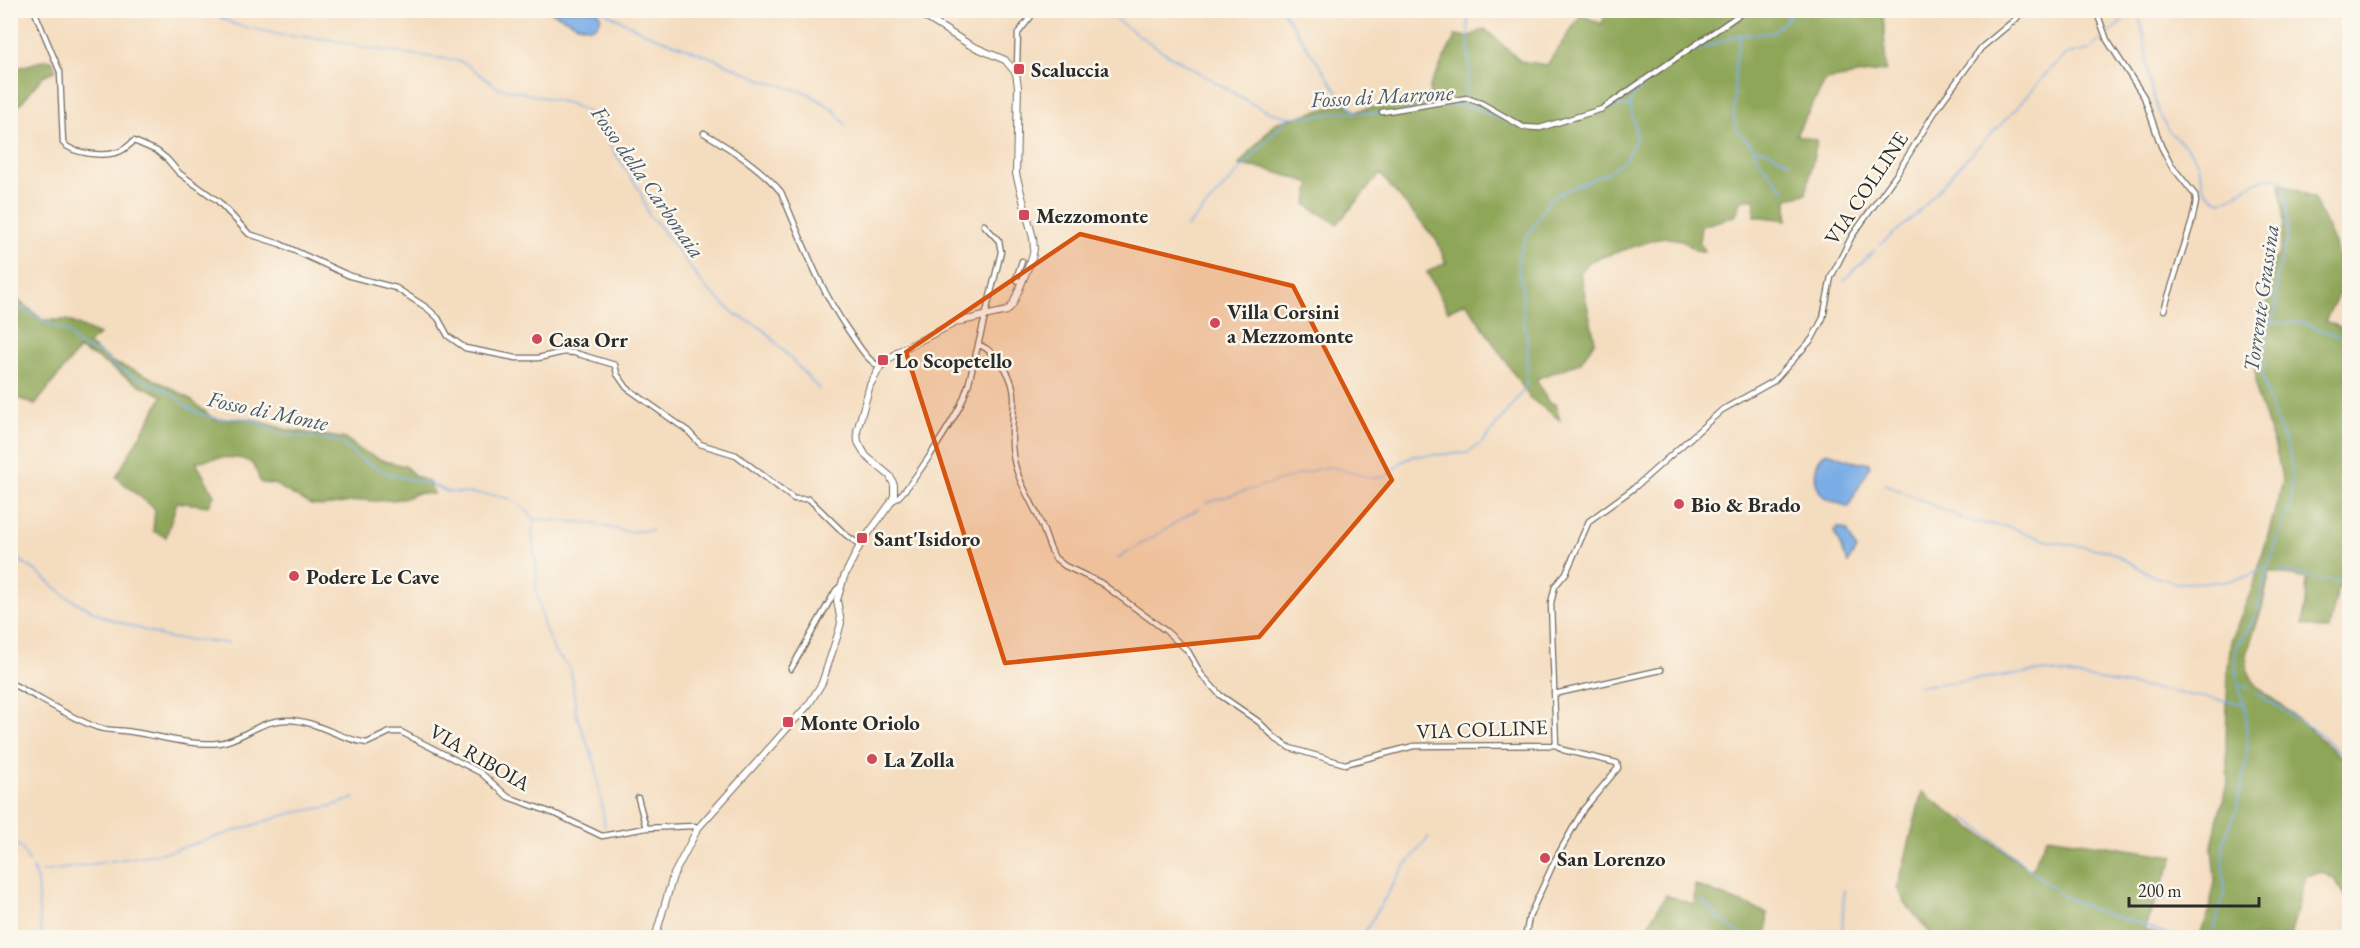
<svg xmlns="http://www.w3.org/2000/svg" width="2360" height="948" font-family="'EB Garamond',serif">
<rect width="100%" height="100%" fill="#fbf7ec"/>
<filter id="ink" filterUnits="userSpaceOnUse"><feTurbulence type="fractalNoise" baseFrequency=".0167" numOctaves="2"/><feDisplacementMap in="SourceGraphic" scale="12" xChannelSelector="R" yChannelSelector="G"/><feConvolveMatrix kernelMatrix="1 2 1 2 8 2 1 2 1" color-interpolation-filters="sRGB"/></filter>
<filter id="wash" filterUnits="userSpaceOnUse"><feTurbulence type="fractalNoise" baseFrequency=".008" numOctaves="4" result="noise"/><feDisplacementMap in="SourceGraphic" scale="24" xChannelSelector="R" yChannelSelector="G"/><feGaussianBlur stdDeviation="1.35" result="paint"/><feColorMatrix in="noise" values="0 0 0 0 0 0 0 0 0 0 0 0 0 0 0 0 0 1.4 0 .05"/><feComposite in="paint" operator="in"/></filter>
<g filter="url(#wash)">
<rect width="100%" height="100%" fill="#f4dcbe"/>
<path fill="#8ea659" stroke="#5c6842" stroke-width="1.5" d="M1606 11H1883L1886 70 1826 80 1796 135 1817 140 1806 194 1787 198V220L1754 216 1755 199H1743L1735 216 1701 226 1699 241 1704 251 1695 250 1682 240 1663 237 1590 261 1580 273 1595 341 1580 363 1536 379 1548 402 1555 404 1560 420 1530 398 1466 302 1448 311 1427 272 1446 263 1437 241 1380 174 1337 224 1306 205 1311 183 1265 169 1239 165 1275 123 1345 103 1356 111 1430 96V86L1456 35 1468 37 1485 29 1520 61 1547 65 1581 15 1602 24Z
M45 60H52L56 70 43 76 11 115 12 92 11 77 18 68Z
M2280 183 2313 197 2335 244 2344 283 2325 321 2349 331V587H2338L2329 630 2303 625 2307 579 2270 571 2262 607 2247 652V669L2256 686 2296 717 2349 764V901L2334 879 2322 872 2306 876 2290 937H2199L2207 918 2215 882 2212 847 2217 821 2228 784 2226 746 2228 666 2231 641 2255 581 2283 482 2275 446 2257 396 2254 349 2267 318 2269 267 2279 254 2284 223Z
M10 294 43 320H67L99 335 88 344 114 363 146 375 187 397 214 419H251L288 430 346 439 362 451 384 461 405 466 415 476 429 482 434 494 417 493 403 499 375 501 364 500 324 506 311 505 274 484 261 483C258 478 257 469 253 465 243 453 210 458 196 462L214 495 209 506 177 502 166 537 153 531 155 509 116 477 163 396 134 382 97 358 79 349 35 405 11 395Z
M1922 792 2031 870 2047 837 2174 856 2144 929 2167 937H1930L1931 934 1905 903 1898 887Z
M1695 885 1767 913 1768 937H1641L1666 895 1694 905Z"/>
<path fill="#7aade6" stroke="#526c88" stroke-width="1.5" d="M549 11H598L601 16 599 23 592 28 578 25Z
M1827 452 1859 463 1868 462 1870 466 1848 507C1840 503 1828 501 1822 495 1812 482 1813 461 1827 452Z
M1837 527 1847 530 1856 549 1848 563 1834 531Z"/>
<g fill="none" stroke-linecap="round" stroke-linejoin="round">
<path stroke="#7aade6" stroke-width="1.5" d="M206 10 236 25 281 35 328 39 366 48 454 60 466 64 497 87 568 103 589 113 640 191 649 216 659 225 704 286 735 314 763 329 819 389
M601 10 645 33 715 59 765 81 808 93 834 110 846 125
M1102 10 1159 49 1256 106 1272 113 1289 117 1317 116 1340 112 1382 113
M1282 10 1337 91 1357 113
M1782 10 1788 17
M2134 10C2147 23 2145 71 2152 91 2155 104 2162 124 2171 133 2178 141 2189 146 2194 156 2205 175 2195 190 2220 201L2230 199 2248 186 2265 178H2281L2285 184 2288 236 2280 262 2276 291V309L2267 334 2262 372 2268 400 2290 455 2292 479 2291 503 2267 570 2256 615 2237 646 2235 656 2238 684 2246 712 2247 756 2237 808 2223 843 2224 894 2212 938
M2108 34 2134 11
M1740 35 1735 61 1734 122 1737 130 1752 146 1760 162 1786 192
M1686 54 1740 35 1773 33 1796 10
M1464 96 1469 73 1468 10
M1443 104 1472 107 1515 125
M1402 111 1423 107
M1576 119 1616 107 1629 106
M1753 148 1765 150 1790 162
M1187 227 1289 117
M1880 245 1916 215 1966 159 2014 111 2050 69 2067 54 2089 50 2102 39
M1844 280 1875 250
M10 301 51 325 71 334 76 344 102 354 116 368 170 392 186 406 200 414 220 419 246 418 282 434 339 441 358 458 390 475 428 483 448 492 493 495 510 499 526 510 534 519 532 536 537 571 536 587 544 627 555 653 569 667 572 676 576 714 595 763 605 827
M2273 322 2304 323 2350 341
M1885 484 1968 521 2009 527 2048 541 2104 550 2115 554 2153 576 2176 583 2223 582 2245 577 2266 568
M1206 503 1321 468 1331 467 1371 478 1385 477 1402 462 1414 456 1467 453 1484 441 1526 387 1528 343 1523 318 1522 288 1517 263 1524 241 1549 200 1562 192 1607 173 1625 159 1635 142 1636 133 1630 106 1631 99 1650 79
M535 519 591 523 628 532 652 530
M10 554 36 571 67 597 104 617 168 638 228 643
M1117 559 1200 508
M2279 571 2350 584
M2238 684 2248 688
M1919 686 2046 671 2244 704
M2255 692 2320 734 2350 762
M1965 817 2063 896 2098 912 2142 924 2177 938
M10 837 22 849 29 862
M33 869 37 882 41 938
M42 872 168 852 292 813 332 806 355 798
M1702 900 1720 919 1746 938
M1167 938V936
M1361 938 1402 870 1429 837
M1842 938 1844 890"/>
</g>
</g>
<g filter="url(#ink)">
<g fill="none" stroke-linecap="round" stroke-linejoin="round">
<defs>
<path id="minor" d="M34 10 60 72 63 143C73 154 104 157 118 152 125 150 129 145 134 141L157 151 167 159 179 173 218 201 249 234 280 244 350 276 396 288 427 308 438 318 448 336 465 348 516 358H538L564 352 575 353 615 365 617 374 627 388 688 431 700 444 736 455 794 499H809L846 535 860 545
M2096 10 2107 40 2144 97 2161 146 2171 165 2195 195 2196 202 2192 221 2164 310
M1014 70 1017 65 1018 33 1036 10
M1382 112 1467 98 1481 103 1523 127 1540 128 1602 109 1746 10
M704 133C731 149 760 167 781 192 802 240 819 289 850 333 859 346 866 359 880 367
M1021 283 1016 279 1022 261
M978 344C1000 354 1016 379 1014 404 1013 421 1010 437 1013 455 1016 478 1030 498 1039 519 1045 532 1048 546 1055 558L1065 566 1101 583 1166 631 1188 651 1201 674 1220 695 1259 722 1276 739 1290 748 1345 764 1414 746 1556 745 1551 603 1555 586 1566 573 1589 521 1634 488 1722 410 1774 381 1812 339 1823 318 1831 277 1852 236 1896 175 1938 107 1981 48 2017 18 2023 10
M892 501C905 499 951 423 959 408 963 401 965 393 968 386L1001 252 999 241 984 225
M791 669 836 590 841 586
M10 683C39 697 66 716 96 727 107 731 121 730 132 732 160 736 190 746 219 743 243 740 258 720 288 720 316 720 339 739 367 743L390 732H401L481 773 508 797 558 815 602 836 646 828 694 826 698 828
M1554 694 1661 670
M638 798 646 828
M1525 938 1529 917 1555 860 1583 810 1618 768 1617 763 1563 750 1556 745"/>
<path id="major" d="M655 938 673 876 698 828 809 704 822 683 838 634 841 623 837 600 844 577 860 545 890 504 894 496V485L890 476 866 456 858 442 857 431 870 385 880 367 899 351 957 322 1007 311 1013 304 1032 258 1034 249 1033 238 1016 174 1018 87 1016 73 1005 60 970 45 914 10"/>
</defs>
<use href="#minor" stroke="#71695e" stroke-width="7"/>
<use href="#major" stroke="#71695e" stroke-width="8"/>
<use href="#minor" stroke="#fff" stroke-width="4.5"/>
<use href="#major" stroke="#fff" stroke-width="6"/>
</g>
</g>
<path fill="#d5540f" fill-opacity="0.2" stroke="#d5540f" stroke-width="4.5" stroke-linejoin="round" d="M1080 234 1293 286 1392 480 1259 637 1005 663 906 352Z"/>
<g fill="#d1495b" stroke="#fbf7ec" stroke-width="2">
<rect x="1013" y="63" width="12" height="12" rx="3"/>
<rect x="1018" y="209" width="12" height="12" rx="3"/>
<circle cx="1215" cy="323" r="6"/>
<circle cx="537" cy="339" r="6"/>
<rect x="877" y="354" width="12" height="12" rx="3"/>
<circle cx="1679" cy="504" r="6"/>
<rect x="856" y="532" width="12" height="12" rx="3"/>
<circle cx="294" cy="576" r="6"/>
<rect x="782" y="716" width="12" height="12" rx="3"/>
<circle cx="872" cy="759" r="6"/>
<circle cx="1545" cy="858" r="6"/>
</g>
<g text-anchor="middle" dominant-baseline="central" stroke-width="5" stroke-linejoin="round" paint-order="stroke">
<g font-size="21" font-weight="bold" fill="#2b2b2b" stroke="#fbf7ec" text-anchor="start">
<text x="1031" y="69">Scaluccia</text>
<text x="1036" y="215">Mezzomonte</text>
<text x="1227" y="311">Villa Corsini<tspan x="1227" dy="24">a Mezzomonte</tspan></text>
<text x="549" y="339">Casa Orr</text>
<text x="895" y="360">Lo Scopetello</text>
<text x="1691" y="504">Bio &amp; Brado</text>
<text x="874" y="538">Sant'Isidoro</text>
<text x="306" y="576">Podere Le Cave</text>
<text x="800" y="722">Monte Oriolo</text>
<text x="884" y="759">La Zolla</text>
<text x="1557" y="858">San Lorenzo</text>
</g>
<g font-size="21" fill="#2b2b2b" stroke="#fbf7ec">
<text transform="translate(1866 188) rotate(-56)">VIA COLLINE</text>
<text transform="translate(1482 729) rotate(-2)">VIA COLLINE</text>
<text transform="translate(480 757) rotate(30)">VIA RIBOIA</text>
</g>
<g font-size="22" font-style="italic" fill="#47586c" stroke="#fbf7ec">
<text transform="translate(1382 96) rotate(-3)">Fosso di Marrone</text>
<text transform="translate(648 182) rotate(55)">Fosso della Carbonaia</text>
<text transform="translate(2261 298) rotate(-82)">Torrente Grassina</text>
<text transform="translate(268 411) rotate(12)">Fosso di Monte</text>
</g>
</g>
<rect width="2360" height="948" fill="none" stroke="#fbf7ec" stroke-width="36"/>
<path d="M2129 897v9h130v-9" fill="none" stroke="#2b2b2b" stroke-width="3"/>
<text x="2138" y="897" font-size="18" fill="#2b2b2b" stroke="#fbf7ec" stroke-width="4.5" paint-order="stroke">200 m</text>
</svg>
